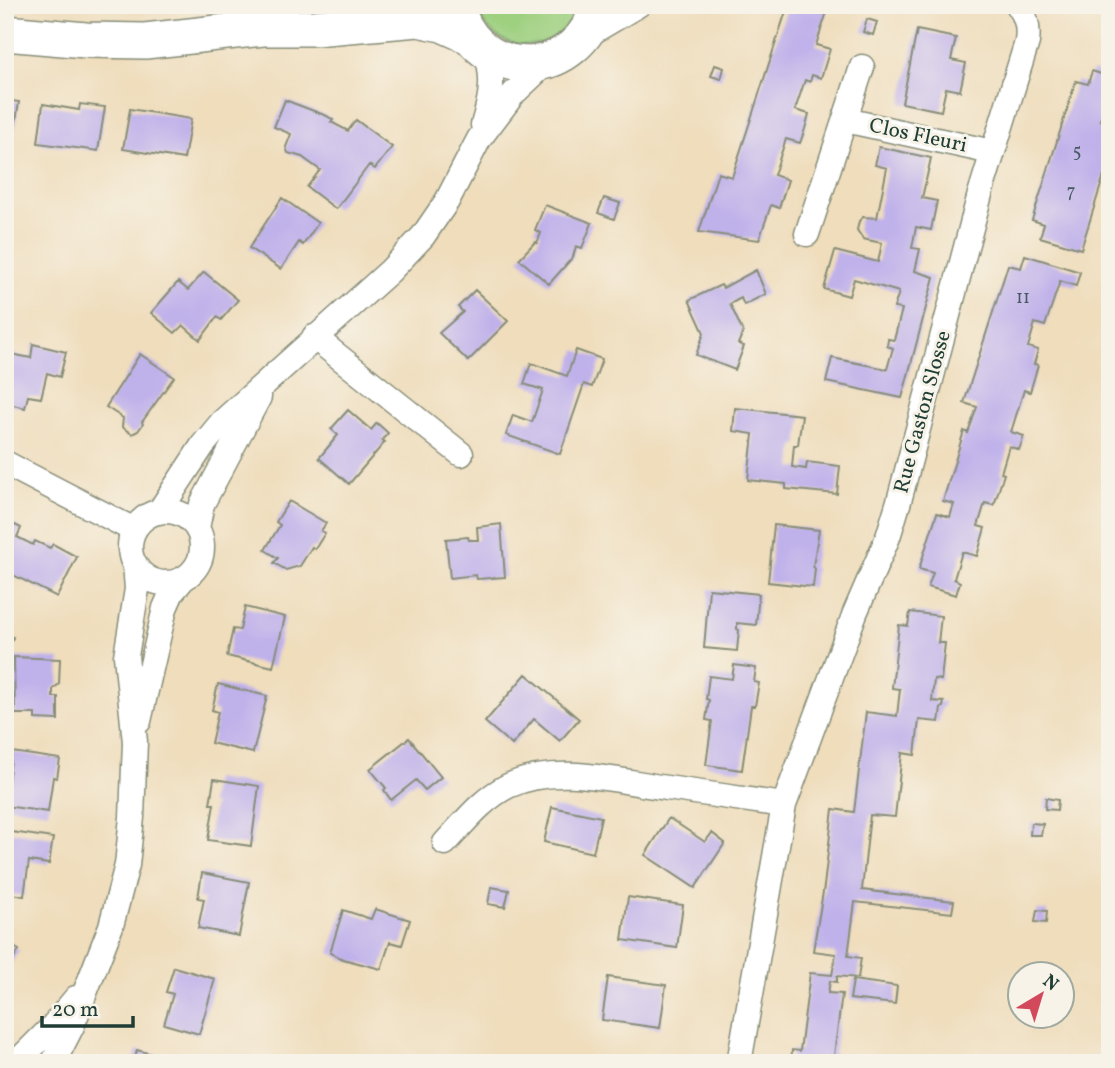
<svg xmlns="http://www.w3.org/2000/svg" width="1115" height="1068" font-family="Vollkorn,serif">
<rect width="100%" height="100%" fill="#f7f3e8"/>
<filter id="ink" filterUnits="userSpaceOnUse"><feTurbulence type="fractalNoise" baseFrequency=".0143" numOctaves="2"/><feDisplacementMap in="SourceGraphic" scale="14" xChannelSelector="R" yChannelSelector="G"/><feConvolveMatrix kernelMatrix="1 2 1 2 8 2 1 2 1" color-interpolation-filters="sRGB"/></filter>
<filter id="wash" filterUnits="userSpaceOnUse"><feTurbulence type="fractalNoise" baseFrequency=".00686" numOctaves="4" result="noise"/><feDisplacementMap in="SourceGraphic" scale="28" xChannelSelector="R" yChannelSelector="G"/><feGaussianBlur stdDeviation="1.57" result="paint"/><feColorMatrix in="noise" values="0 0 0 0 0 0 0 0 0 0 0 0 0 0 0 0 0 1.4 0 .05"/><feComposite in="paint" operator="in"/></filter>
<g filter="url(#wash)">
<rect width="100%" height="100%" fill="#efddbc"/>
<path fill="#9ed080" stroke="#5e865a" stroke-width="2" d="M475 5H578C561 59 491 59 475 5Z"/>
<g id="blocks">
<path fill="#bfb1ea" d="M788 5 829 6 816 45 830 49 821 78 812 75 810 82 805 80 795 110 809 114 805 129 800 143 786 139 774 175 788 180 779 208 771 205 759 240 699 232 718 173 732 177Z
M867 19 877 22 873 35 863 32Z
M917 30 956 38 951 60 966 63 960 91 946 88 941 111 902 103Z
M715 65 724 68 721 79 711 76Z
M1092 71 1110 77V93L1100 120 1110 123V156L1081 249 1040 237 1044 224 1032 220 1076 81 1088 84Z
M5 100 19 102 12 146 5 145Z
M285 100 327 116 333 120 331 122 348 131 356 120 392 147 375 169 369 165 336 209 307 187 320 170 302 157 288 153 286 147 291 134 274 127Z
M43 104 79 110 80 104 105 107 98 151 38 143Z
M130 109 191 119 184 159 123 149Z
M879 147 931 158 922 198 937 201 931 230 916 227 912 248 920 249 915 271 934 277 902 398 826 382 832 358 887 369 893 348 887 346 888 339 894 340 902 309 894 308 899 292 854 279 849 296 824 289 835 251 878 262 882 243 863 239 857 230 859 221 863 217 877 218 887 168 875 165Z
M282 198 318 223 303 245 299 242 281 269 249 248Z
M604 198 620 203 614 219 598 213Z
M545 205 592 223 582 248 576 246 573 257 549 284 519 259 535 242 537 243 541 233 535 230Z
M1025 255 1080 272 1076 286 1060 281 1045 326 1035 323 1028 347 1038 350 1034 364 1038 365 1030 392 1024 390 1011 432 1024 436 1019 450 1009 446 1001 473 1004 474 995 502 993 505 985 503 978 526 985 528 977 556 962 552 954 579 960 582 956 595 928 587 933 573 919 569 937 513 950 517 954 504 943 501 964 431 968 433 977 407 964 403 1008 265 1021 268Z
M756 270 766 294 744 305 741 298 730 304 743 332 738 344 744 346 735 370 696 355 704 333 689 300 721 285 723 288Z
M204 272 238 300 221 320 217 317 200 340 183 325 175 333 151 313 178 282 188 290Z
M475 290 508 321 468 361 439 333 463 312 458 307Z
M33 344 66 352 60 377 47 373 41 398 28 396 25 408 5 403V379L11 354 31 358Z
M576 350 602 359 592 387 584 384 560 454 506 435 513 415 532 422 543 390 524 384 531 363 567 376Z
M140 354 174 377 142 422 143 424 138 431 132 434 122 427 123 418 106 407Z
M735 408 802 415 798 445H794L792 467 806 469 807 462 840 466 837 494 786 489V484L748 480 753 434 733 431Z
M348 410 371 430 377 423 388 433 382 440 385 442 349 484 319 458 338 435 331 429Z
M289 501 326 523 321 531 325 533 315 549 312 547 300 566 286 570 274 563 278 558 265 550 280 525 276 522Z
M5 520 21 528 17 537 33 545 35 541 50 548 53 544 77 557 57 597 5 571Z
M501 524 505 577 477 579 476 575 450 578 446 539 468 537 469 540H478L477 527Z
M774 525 819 530 813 566 815 569 813 587 768 582Z
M709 589 759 594 756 625 737 623V629L739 630 737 651 704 648Z
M245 607 285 617 273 667 227 656 233 629 240 630Z
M910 612 941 616 938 643H945L941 680 934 679 932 701 944 702 943 707 941 708 939 722 919 720 915 755 902 753 895 817 870 815 862 890 954 901 952 913 855 902 848 956 861 958 858 978 837 976V982L830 981 828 993 842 994 833 1063H791L792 1050 800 1051 810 973 832 975 836 954 813 951 824 886 833 809 854 812 866 712 897 716 900 689 892 688 899 625 908 626Z
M5 634 13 637 9 650 5 648Z
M14 657 60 659 59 684 53 689V697H58V720L35 719V714H15Z
M734 665 756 668 754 682 759 683 755 706H751L742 770 706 765 712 721 706 720 709 700 706 699 709 676 732 679Z
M526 674 579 719 560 741 534 719 512 745 485 722Z
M218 684 267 696 253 753 211 743 218 712 212 710Z
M409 738 441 777 425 790 416 780 391 800 384 790 386 788 370 769Z
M12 752 60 759 57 778 53 777 48 812 5 806Z
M214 779 259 786 251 846 208 840 214 804H210Z
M1046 798 1058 800 1057 810 1045 809Z
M552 807 601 817 593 853 544 842Z
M669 818 705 842 712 833 725 843 695 888 645 855Z
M1031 823 1043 824 1041 835H1030Z
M5 831 53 838 49 864 29 861 24 896 5 893Z
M202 873 249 882 239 936 198 928 204 899 198 898Z
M491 887 509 890 505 907 488 904Z
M628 897 683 905 677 948 622 940Z
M375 909 410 920 402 945 390 942 381 969 343 959 330 953 343 910 371 919Z
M1037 910 1047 911 1046 923 1035 922Z
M5 942 19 950 5 973Z
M174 967 215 979 199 1034 164 1024 173 994 166 992Z
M608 977 666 985 660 1028 602 1020Z
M853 980 897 986 895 1004 850 999Z
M137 1050 181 1062 180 1063H134Z"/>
</g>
</g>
<g filter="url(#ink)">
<use href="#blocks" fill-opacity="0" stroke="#878d78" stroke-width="2"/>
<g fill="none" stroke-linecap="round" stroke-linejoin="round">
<defs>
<path id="street" d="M584 37 638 5
M845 120 992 152
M483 125C491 98 495 78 486 52
M807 234 862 67
M314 337 461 454
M5 463 134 530
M130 547a36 36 0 1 1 72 0a36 36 0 1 1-72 0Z
M159 512 203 445 222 422 390 271 423 236 447 201 479 139 514 93 548 61
M197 528 202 504 259 397
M139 721 165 608 172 592 184 578
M445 843C464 823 482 799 508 786 556 763 617 781 667 788 706 794 745 799 784 805
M16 1063 52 1027 76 998
M53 1063 72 1026 111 926 127 865 132 817 135 742 126 656 137 589 135 564
M739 1063 784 805 855 613 888 537 899 501 980 194 1027 42C1029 28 1027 17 1018 5"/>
<path id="secondary" d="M459 15C486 86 580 77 598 5
M5 33 86 40 145 41 263 28H314L418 19 442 24 469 36"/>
</defs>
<use href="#street" stroke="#878d78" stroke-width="27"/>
<use href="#secondary" stroke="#878d78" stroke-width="38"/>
<use href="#street" stroke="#fff" stroke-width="24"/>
<use href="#secondary" stroke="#fff" stroke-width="35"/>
</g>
</g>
<g text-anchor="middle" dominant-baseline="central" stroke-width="6" stroke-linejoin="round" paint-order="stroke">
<g font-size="18" fill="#475a62">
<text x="1077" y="152">5</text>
<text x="1071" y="192">7</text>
<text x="1023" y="298">11</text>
</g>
<g font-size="21" fill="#1f3d34" stroke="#f7f3e8">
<text transform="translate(918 136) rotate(12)">Clos Fleuri</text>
<text transform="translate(923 412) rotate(-75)">Rue Gaston Slosse</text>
</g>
</g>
<rect width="1115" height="1068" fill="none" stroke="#f7f3e8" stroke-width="28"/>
<g transform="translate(1041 995) rotate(38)"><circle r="33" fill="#f7f3e8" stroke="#a1aaa0" stroke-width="2"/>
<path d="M0-5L12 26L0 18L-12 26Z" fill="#d1495b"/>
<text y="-10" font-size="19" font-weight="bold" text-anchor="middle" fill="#1f3d34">N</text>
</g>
<path d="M42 1016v10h91v-10" fill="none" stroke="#1f3d34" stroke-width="3.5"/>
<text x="52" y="1016" font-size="21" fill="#1f3d34" stroke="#f7f3e8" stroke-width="5" paint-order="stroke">20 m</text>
</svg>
